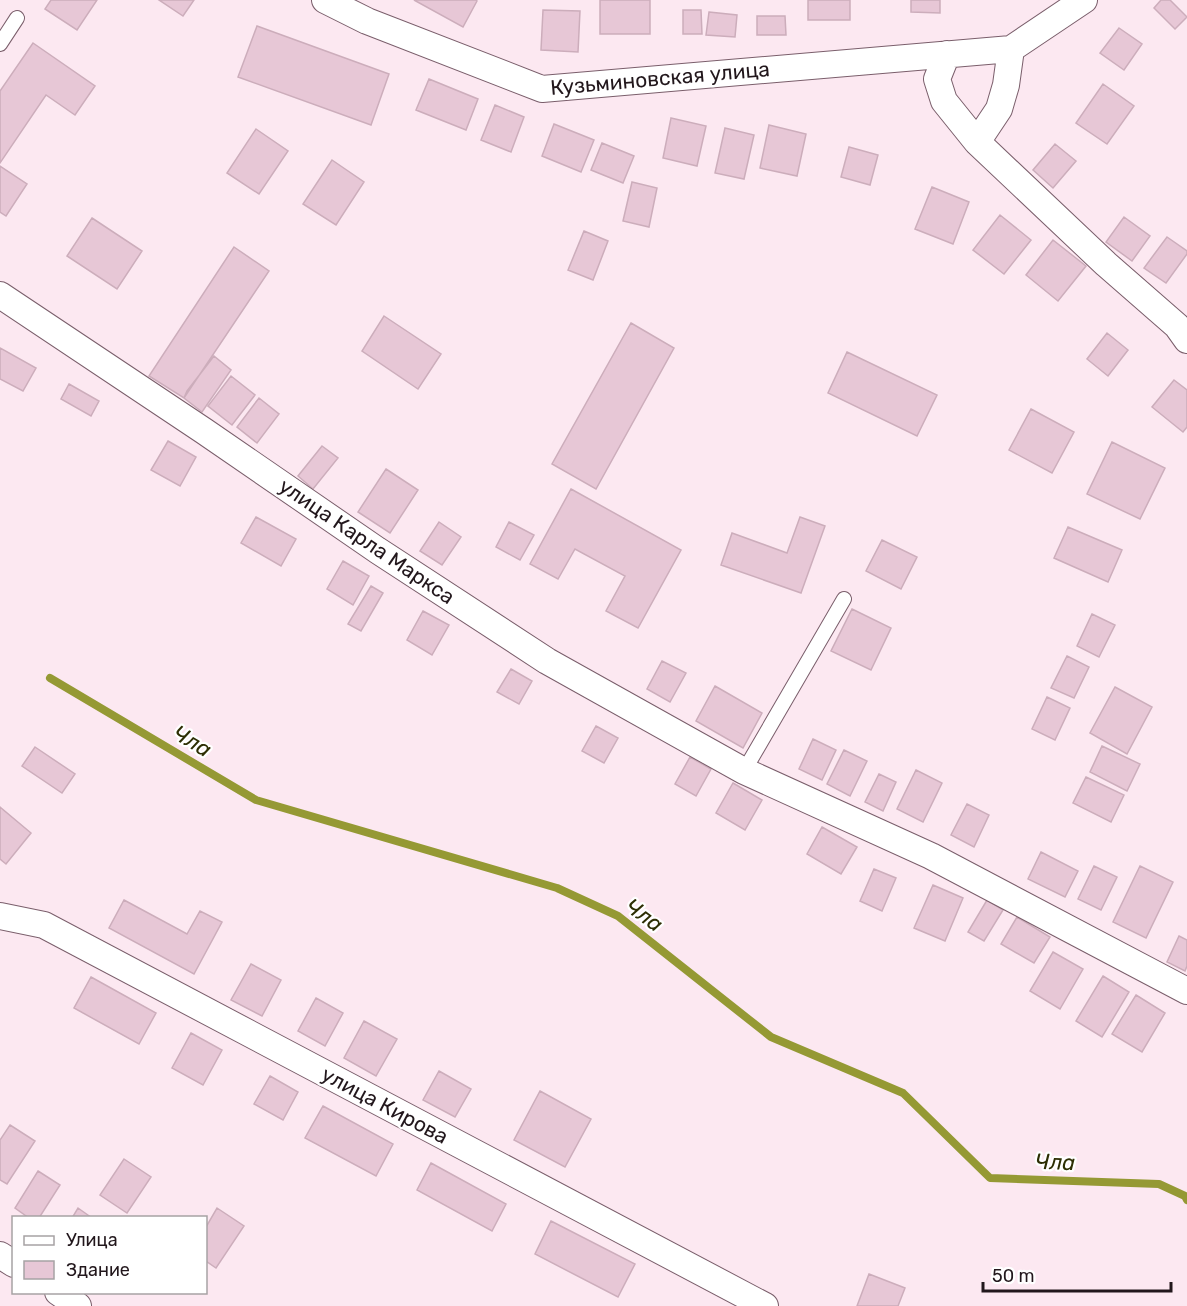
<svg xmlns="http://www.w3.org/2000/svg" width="1187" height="1306" font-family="Rubik,sans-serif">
<rect width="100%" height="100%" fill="#fce8f1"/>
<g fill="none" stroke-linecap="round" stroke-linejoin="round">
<path stroke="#959934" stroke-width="8" d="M50 678 256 800 557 888 618 916 771 1037 903 1093 990 1178 1159 1184 1185 1196 1187 1200"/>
</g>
<path fill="#e7c7d6" stroke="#ccadbb" stroke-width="1.5" d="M51 0H97L77 30 45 9Z
M159 0H194L183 16Z
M414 0H476L477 1 463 27Z
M600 0H650V34H600Z
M808 0H850V20H808Z
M911 0H940V13L911 12Z
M1161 0H1170L1187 17 1175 29 1154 8Z
M543 10 580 11 578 52 541 50Z
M683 10H701L702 34H683Z
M709 12 737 15 735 37 706 35Z
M757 16H785L786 35H757Z
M257 26 389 74 371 125 238 77Z
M1119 28 1142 44 1124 70 1100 53Z
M33 43 95 86 75 115 46 95 0 163V91Z
M429 79 478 99 466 130 416 110Z
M1103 84 1134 106 1107 144 1076 123Z
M495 105 524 117 511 152 481 140Z
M671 118 706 126 697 166 663 158Z
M554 124 594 140 581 172 542 156Z
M769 125 806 134 797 176 760 168Z
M725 128 754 135 744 179 715 173Z
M256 129 288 151 259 194 227 173Z
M602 143 634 156 623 183 591 170Z
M1055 144 1076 161 1053 188 1033 170Z
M849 147 878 155 870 185 841 177Z
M332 160 364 182 336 225 303 204Z
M0 166 27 184 6 216 0 212Z
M632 182 657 188 649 227 623 221Z
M932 187 969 202 953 244 915 229Z
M1000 215 1031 240 1004 274 973 250Z
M1124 217 1150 236 1132 261 1106 242Z
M92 218 142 251 117 289 67 256Z
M584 231 608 241 593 280 568 270Z
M1167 237 1187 251V254L1166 283 1144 268Z
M1053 240 1086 266 1058 301 1026 275Z
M234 247 269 271 184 398 149 376Z
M384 316 441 354 418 389 362 351Z
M631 323 674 348 596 489 552 464Z
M1107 333 1128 350 1108 376 1087 359Z
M0 348 36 368 23 391 0 379Z
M847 352 937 395 917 436 828 393Z
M214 356 231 370 202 412 184 398 187 391Z
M231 376 255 395 232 425 208 406Z
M1174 380 1187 390V427L1183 432 1152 407Z
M69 384 99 401 91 416 61 399Z
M259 398 279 414 257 443 237 427Z
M1031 409 1074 432 1052 473 1009 450Z
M168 441 196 457 180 486 151 470Z
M1112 442 1165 468 1140 519 1087 494Z
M322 446 338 458 313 489 298 476Z
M386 469 418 490 390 533 358 512Z
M571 489 681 550 638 628 606 611 625 576 575 549 558 579 530 564Z
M256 517 296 539 281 566 241 543Z
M800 517 825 526 801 593 721 565 732 533 787 553Z
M439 522 461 537 442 565 420 551Z
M509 522 534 535 520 560 496 547Z
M1068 527 1122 550 1108 582 1054 558Z
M882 540 917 557 901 589 866 571Z
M343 561 369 576 353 605 327 589Z
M371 586 383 593 361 631 348 624Z
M852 609 891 628 871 670 831 651Z
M423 611 449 625 432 655 407 640Z
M1092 614 1115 625 1099 657 1077 646Z
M1067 656 1089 667 1074 698 1051 688Z
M662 661 686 673 670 702 647 689Z
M511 669 532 681 519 704 497 692Z
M715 686 762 713 743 748 696 721Z
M1115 687 1152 707 1127 754 1090 733Z
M1047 697 1070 708 1055 740 1032 729Z
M596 726 618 738 604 763 582 751Z
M813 739 836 750 822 780 799 769Z
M1102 746 1140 764 1127 791 1090 772Z
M35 747 75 774 62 793 22 766Z
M844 750 867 761 850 796 827 784Z
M690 757 711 769 696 796 675 784Z
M916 770 942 783 923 822 897 809Z
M879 774 896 782 883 811 865 802Z
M1086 777 1124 795 1111 822 1073 803Z
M733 783 762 800 745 830 716 813Z
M967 804 989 815 974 847 951 835Z
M0 807 31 833 6 864 0 859Z
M822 827 857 847 841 874 807 854Z
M1041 852 1078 871 1065 897 1028 879Z
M1094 866 1117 877 1101 910 1078 899Z
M1140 866 1173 882 1146 938 1113 922Z
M874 869 896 878 882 911 860 901Z
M933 885 963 898 945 941 914 928Z
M124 900 187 934 200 911 222 922 194 974 109 928Z
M987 900 1003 910 984 941 968 932Z
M1017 917 1050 937 1034 963 1001 944Z
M1179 936 1187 940V966L1185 971 1167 962Z
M1053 952 1083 969 1060 1009 1030 991Z
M251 964 281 980 262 1016 231 1000Z
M1103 976 1129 992 1102 1037 1076 1021Z
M91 977 156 1013 139 1044 74 1008Z
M1136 995 1165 1013 1142 1052 1112 1034Z
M316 998 343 1013 325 1046 298 1031Z
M364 1021 397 1039 376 1076 344 1058Z
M191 1033 222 1050 203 1085 172 1068Z
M439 1071 471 1089 455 1117 423 1100Z
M270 1076 298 1092 283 1120 254 1104Z
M540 1091 591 1119 565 1167 514 1140Z
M323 1106 393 1144 376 1176 305 1138Z
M10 1125 35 1141 7 1184 0 1180V1140Z
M124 1159 151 1177 127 1213 100 1195Z
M431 1163 506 1204 492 1231 417 1190Z
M38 1171 60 1185 39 1218H29L15 1208Z
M78 1208 92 1218H72Z
M217 1208 244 1226 216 1268 206 1261V1227Z
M551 1221 635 1264 618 1297 535 1254Z
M869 1274 905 1288 898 1306H857Z"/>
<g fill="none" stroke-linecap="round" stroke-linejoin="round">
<defs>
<path id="service" d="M0 44 17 18
M744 771 844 599"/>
<path id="minor" d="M325 0 367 21 542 89 1011 49 1084 0
M1011 49 1006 85 999 109 977 142 1106 264 1177 326 1187 340
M947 54 937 79 944 101 977 142
M0 295 204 431 377 550 547 661 744 771 931 856 1187 991
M0 916 44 925 765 1306
M0 1255 14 1264
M58 1292 78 1306"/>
</defs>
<use href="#service" stroke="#7a5e6b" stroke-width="16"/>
<use href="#minor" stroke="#7a5e6b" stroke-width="28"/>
<use href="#service" stroke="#fff" stroke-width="14"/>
<use href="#minor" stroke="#fff" stroke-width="26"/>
</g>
<g text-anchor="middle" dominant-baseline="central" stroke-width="4.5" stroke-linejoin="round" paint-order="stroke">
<g font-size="21" fill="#22171c" stroke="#fff">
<text transform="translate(660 78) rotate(-5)">Кузьминовская улица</text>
<text transform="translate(367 541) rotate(34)">улица Карла Маркса</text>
<text transform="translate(385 1105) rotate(28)">улица Кирова</text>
</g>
<g font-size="22" font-style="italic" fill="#2d2e03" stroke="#fff">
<text transform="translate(192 741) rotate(31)">Чла</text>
<text transform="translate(644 915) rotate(36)">Чла</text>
<text transform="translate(1055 1162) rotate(2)">Чла</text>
</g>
</g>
<rect x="12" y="1216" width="195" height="78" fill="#ffffff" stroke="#a7a2a4" stroke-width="1.5"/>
<rect x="24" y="1236" width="30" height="9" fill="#ffffff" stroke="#a7a2a4" stroke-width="1.5"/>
<text x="66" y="1246" font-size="18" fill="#22171c">Улица</text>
<rect x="24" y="1261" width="30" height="18" fill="#e7c7d6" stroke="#a7a2a4" stroke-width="1.5"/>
<text x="66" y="1276" font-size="18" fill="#22171c">Здание</text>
<path d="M983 1282v9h188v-9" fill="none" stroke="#22171c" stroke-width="3"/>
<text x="992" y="1282" font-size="18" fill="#22171c" stroke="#ffffff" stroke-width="4.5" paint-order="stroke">50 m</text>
</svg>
